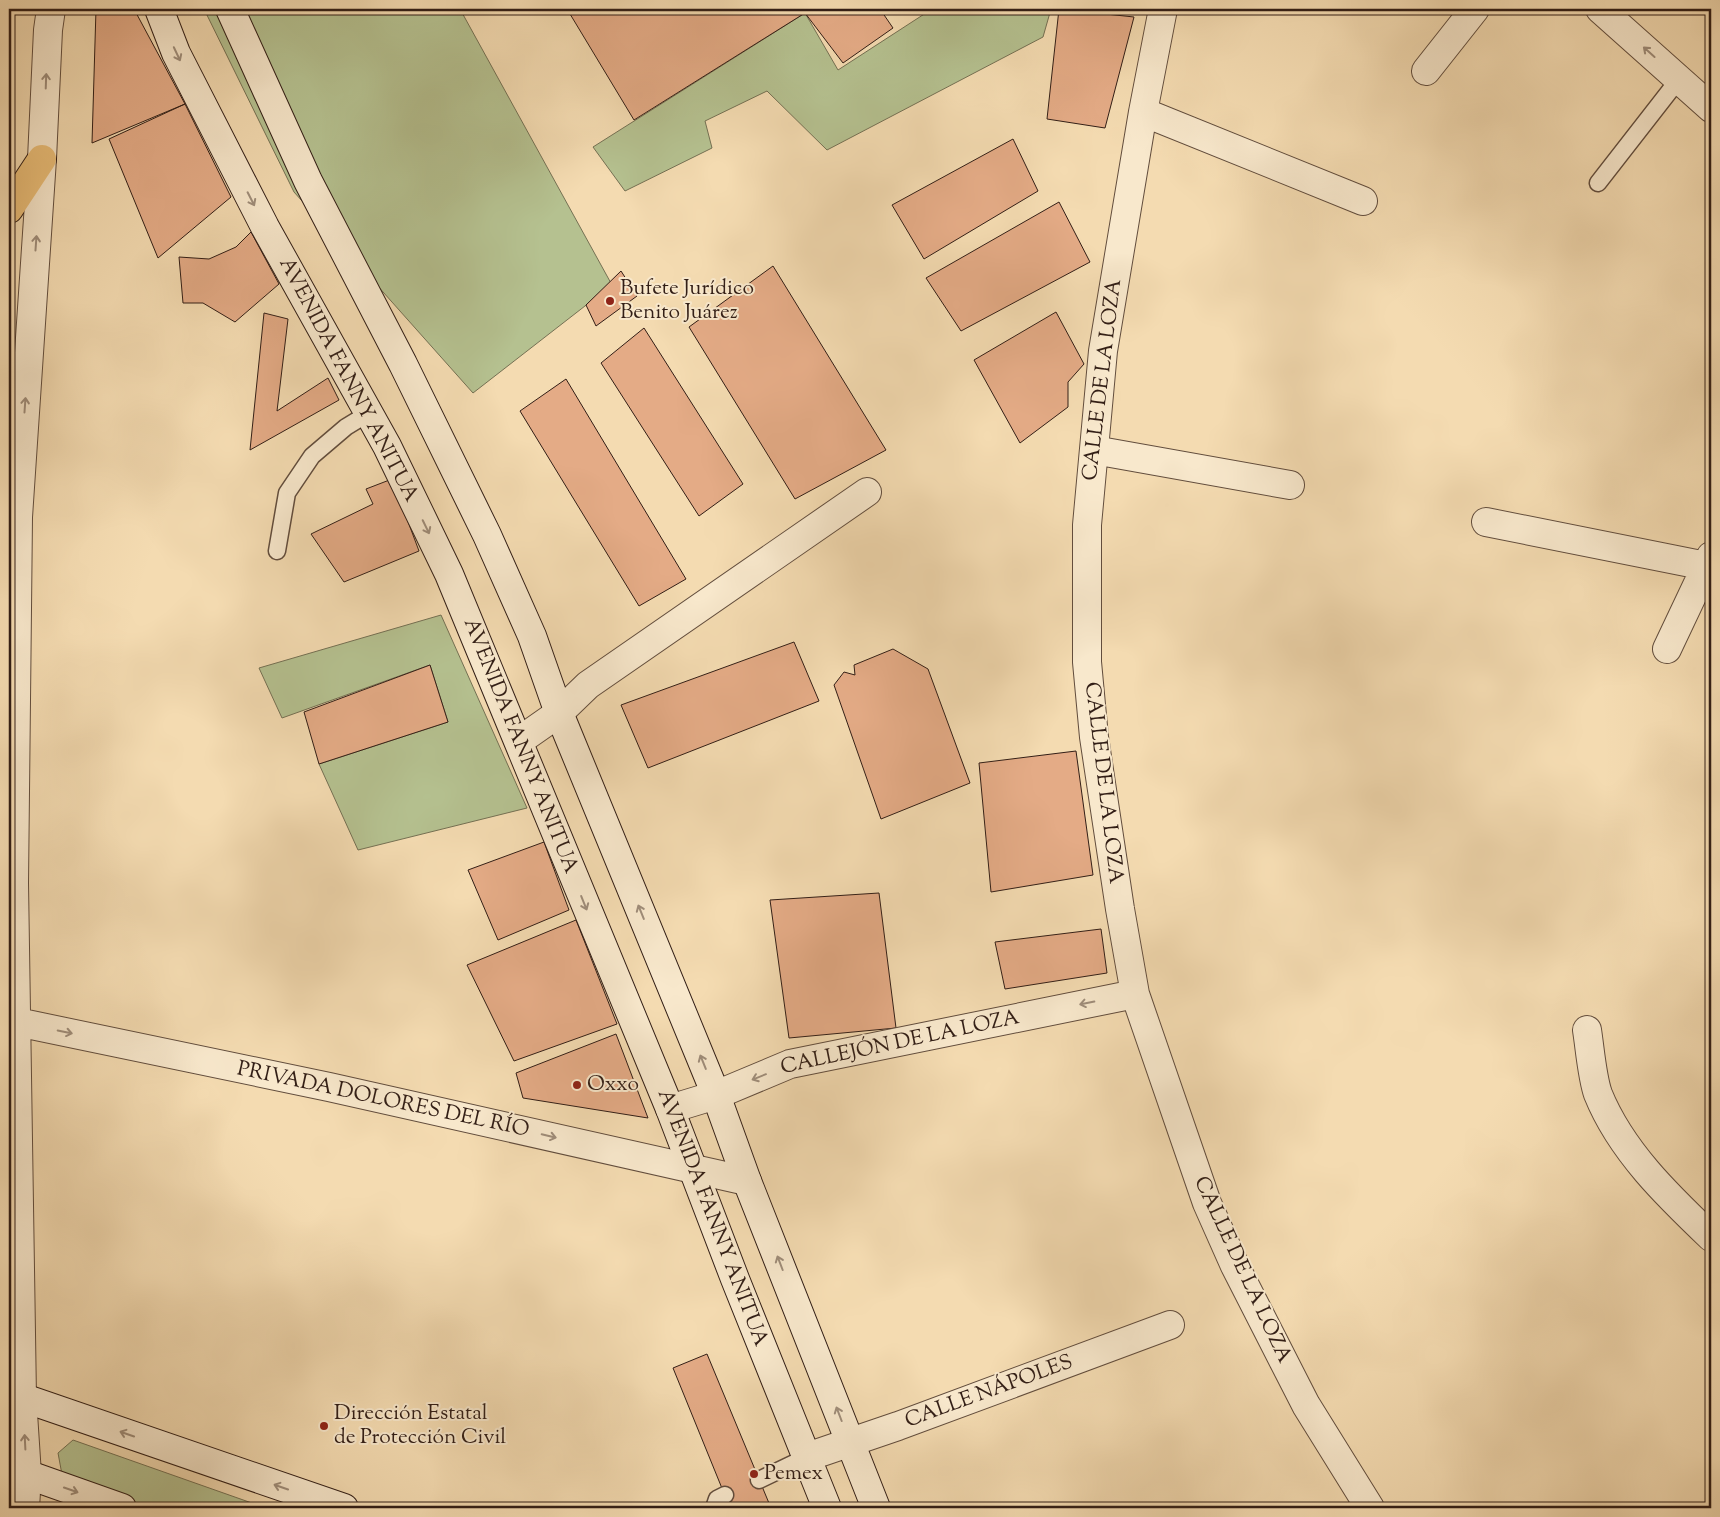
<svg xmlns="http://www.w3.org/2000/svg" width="1720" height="1517" font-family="'Sorts Mill Goudy',serif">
<rect width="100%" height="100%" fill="#f4dbb1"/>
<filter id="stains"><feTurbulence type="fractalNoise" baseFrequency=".004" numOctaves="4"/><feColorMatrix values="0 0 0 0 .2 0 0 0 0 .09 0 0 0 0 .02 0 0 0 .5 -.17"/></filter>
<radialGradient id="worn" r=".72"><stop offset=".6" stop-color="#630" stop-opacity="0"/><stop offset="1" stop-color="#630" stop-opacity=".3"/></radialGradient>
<path fill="#b5c190" stroke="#747053" d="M204 9H460L612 285 473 393 294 192Z
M932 9H1051L1043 37 827 150 767 91 705 121 712 148 625 191 593 147 805 13 838 70Z
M441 615 527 808 358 850 319 764 448 722 430 665 282 718 259 668Z
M73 1440 266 1508H146L63 1480 58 1453Z"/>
<path fill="#e4ab86" stroke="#321e16" d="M96 9H134L185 104 92 143Z
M567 9H880L893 28 843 63 805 13 634 120Z
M1059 9 1134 17 1105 128 1047 119Z
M185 104 231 197 158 258 109 139Z
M1013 139 1038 191 924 259 892 205Z
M1059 202 1090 262 961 331 926 278Z
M251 232 279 284 235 322 203 303H183L179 257 209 259 236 247Z
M773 266 886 450 795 499 689 327Z
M621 271 637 296 596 326 586 305Z
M1056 312 1084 364 1068 382V407L1020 443 974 360Z
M264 313 288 319 277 411 328 378 339 400 250 450Z
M644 328 743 484 699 516 601 363Z
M566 379 686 579 639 606 520 411Z
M392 479 419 551 344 582 311 534 373 504 366 489Z
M794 642 819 701 648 768 621 705Z
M893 649 928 669 970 783 881 819 834 685 844 672 855 675 854 665Z
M430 665 448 722 319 764 304 712Z
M1076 751 1093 875 991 892 979 763Z
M544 842 569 910 498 940 468 870Z
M879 893 896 1028 789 1038 770 900Z
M576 920 617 1024 514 1061 467 965Z
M1101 929 1107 973 1005 989 995 942Z
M616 1034 648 1118 523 1098 516 1073Z
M707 1354 771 1508H730L673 1368Z"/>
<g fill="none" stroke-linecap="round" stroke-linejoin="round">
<defs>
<path id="service" d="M1598 183 1679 79
M277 551 287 493 312 456 346 427 369 413
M759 1480 807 1457
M714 1508 717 1499 725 1495"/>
<path id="minor" d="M1163 9 1143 112 1103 351 1087 525V662L1094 737 1120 909 1135 994 1207 1203 1235 1266 1306 1405 1370 1508
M1600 9 1711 108
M1426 71 1475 9
M1143 112 1363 201
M1094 450 1290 485
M1486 522 1706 566
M1667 649 1711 556
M519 741 559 713 588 685 867 492
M17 1022 329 1087 747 1181
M1587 1030C1590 1049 1592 1077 1598 1094 1621 1151 1668 1196 1711 1237
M670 1109 716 1095 790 1064 1135 994
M807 1457 898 1426 1170 1325
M25 1508 27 1475 22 1398 14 883 18 517 42 159 48 30 51 9"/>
<path id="secondary" d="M159 9 176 53 265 227 387 446 449 574 670 1109 735 1279 827 1508
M230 9 308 181 403 364 487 535 532 636 559 713 716 1095 747 1181 876 1508
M9 1393 344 1508
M9 1468 122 1508"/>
<path id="primary" d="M9 209 42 159"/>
</defs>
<use href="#service" stroke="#624d3d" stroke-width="19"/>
<use href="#minor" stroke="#624d3d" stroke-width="30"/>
<use href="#secondary" stroke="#321e16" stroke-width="30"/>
<use href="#primary" stroke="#321e16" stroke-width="30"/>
<use href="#service" stroke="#f8e8cc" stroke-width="16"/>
<use href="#minor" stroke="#f8e8cc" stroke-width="28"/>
<use href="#secondary" stroke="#f8e8cc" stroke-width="28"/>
<use href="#primary" stroke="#eabe78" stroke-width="28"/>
</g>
<defs><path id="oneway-shaft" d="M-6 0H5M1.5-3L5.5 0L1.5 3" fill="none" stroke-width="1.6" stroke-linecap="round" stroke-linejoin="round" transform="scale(1.25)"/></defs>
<g stroke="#9f8d7a">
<use href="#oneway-shaft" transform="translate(1649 52) rotate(-138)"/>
<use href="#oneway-shaft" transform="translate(177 54) rotate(65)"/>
<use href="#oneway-shaft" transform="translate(46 81) rotate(-88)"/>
<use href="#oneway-shaft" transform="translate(251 199) rotate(63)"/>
<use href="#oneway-shaft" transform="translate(36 243) rotate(-86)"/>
<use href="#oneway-shaft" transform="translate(25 405) rotate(-86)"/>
<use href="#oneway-shaft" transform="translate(426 527) rotate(64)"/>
<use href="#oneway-shaft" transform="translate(584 903) rotate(68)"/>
<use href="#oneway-shaft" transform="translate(641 912) rotate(-112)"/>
<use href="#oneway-shaft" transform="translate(1087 1003) rotate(169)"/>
<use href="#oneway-shaft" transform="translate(65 1032) rotate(12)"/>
<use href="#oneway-shaft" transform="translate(703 1062) rotate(-112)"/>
<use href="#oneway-shaft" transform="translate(759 1077) rotate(158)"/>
<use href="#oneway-shaft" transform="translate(549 1136) rotate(13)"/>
<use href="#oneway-shaft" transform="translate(780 1263) rotate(-111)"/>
<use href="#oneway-shaft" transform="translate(839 1414) rotate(-111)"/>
<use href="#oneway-shaft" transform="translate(127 1434) rotate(-161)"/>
<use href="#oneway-shaft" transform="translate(25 1442) rotate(-93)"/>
<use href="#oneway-shaft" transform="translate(281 1487) rotate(-161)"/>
<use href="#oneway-shaft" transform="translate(71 1490) rotate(19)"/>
</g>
<g fill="#8f2418" stroke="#f8e8cc" stroke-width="2">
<circle cx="610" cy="301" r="5"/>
<circle cx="577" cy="1085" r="5"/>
<circle cx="324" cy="1426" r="5"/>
<circle cx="754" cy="1474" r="5"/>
</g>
<g text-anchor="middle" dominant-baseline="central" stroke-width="4" stroke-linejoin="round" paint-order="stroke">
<g font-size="21" fill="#321e16" stroke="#f8e8cc" text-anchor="start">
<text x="620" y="289">Bufete Jurídico<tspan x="620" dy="24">Benito Juárez</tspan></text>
<text x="587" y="1085">Oxxo</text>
<text x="334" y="1414">Dirección Estatal<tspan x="334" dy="24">de Protección Civil</tspan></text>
<text x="764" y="1474">Pemex</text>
</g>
<g font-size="21" fill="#321e16" stroke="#f8e8cc">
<text transform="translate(348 380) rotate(62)">AVENIDA FANNY ANITUA</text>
<text transform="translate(1103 380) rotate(-83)">CALLE DE LA LOZA</text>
<text transform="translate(520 746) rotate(68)">AVENIDA FANNY ANITUA</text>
<text transform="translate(1103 783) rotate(83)">CALLE DE LA LOZA</text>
<text transform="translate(900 1043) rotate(-12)">CALLEJÓN DE LA LOZA</text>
<text transform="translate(383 1100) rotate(12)">PRIVADA DOLORES DEL RÍO</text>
<text transform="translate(712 1218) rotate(69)">AVENIDA FANNY ANITUA</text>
<text transform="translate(1242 1270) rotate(65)">CALLE DE LA LOZA</text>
<text transform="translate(989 1392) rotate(-20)">CALLE NÁPOLES</text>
</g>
</g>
<rect width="1720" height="1517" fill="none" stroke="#f4dbb1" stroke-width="30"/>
<rect x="10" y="10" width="1700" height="1497" fill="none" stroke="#321e16" stroke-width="2.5"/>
<rect x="15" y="15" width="1690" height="1487" fill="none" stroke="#321e16"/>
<rect width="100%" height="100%" filter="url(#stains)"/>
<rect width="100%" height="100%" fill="url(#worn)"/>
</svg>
